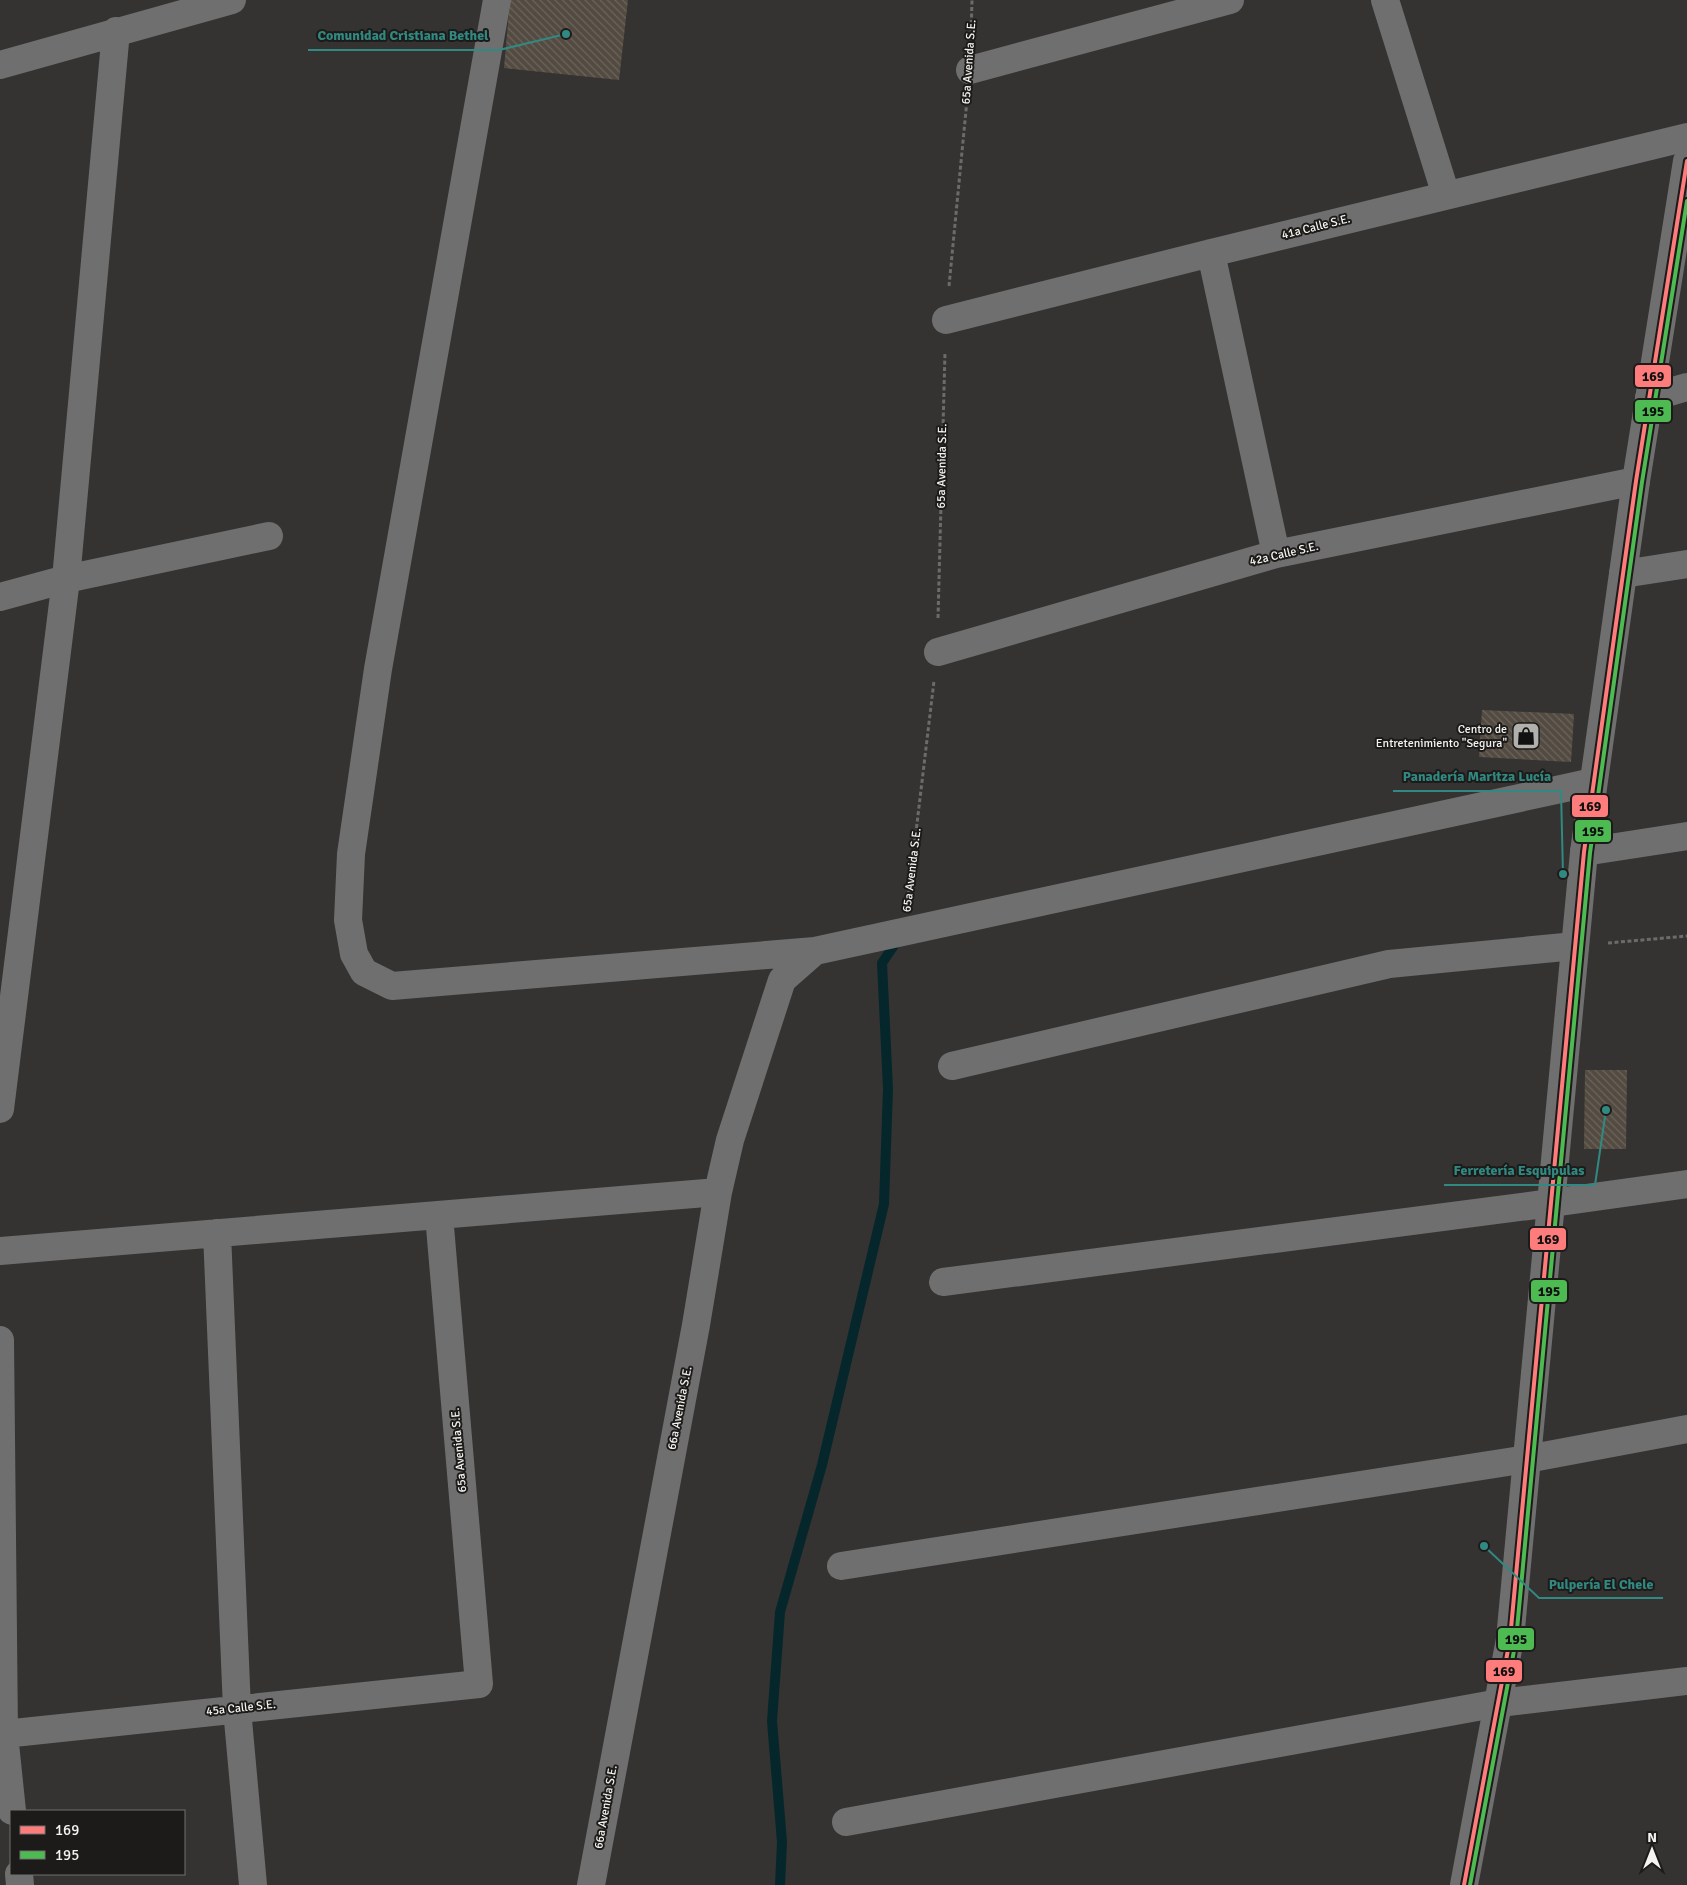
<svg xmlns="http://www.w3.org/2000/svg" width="1687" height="1885" font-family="Signika,sans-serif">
<defs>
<pattern id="building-back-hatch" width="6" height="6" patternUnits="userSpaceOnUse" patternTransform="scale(1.25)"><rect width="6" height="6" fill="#534b41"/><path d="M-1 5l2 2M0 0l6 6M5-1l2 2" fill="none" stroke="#6c655d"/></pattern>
</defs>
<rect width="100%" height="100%" fill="#343331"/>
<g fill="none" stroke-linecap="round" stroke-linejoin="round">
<path stroke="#05272c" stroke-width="10" d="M780 1885 782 1842 772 1721 780 1612 822 1465 884 1204 888 1089 882 963 899 938"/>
</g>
<path fill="url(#building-back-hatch)" d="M510 0H628L619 80 504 68Z
M1482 710 1574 714 1571 762 1479 757Z
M1585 1070H1627L1626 1149H1584Z"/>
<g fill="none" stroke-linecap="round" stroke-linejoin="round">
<path stroke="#6c6b6b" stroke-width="3" stroke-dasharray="4 2.5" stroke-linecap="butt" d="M971 37 972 0
M949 286 967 100
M938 618 945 352
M908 899 934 681
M1608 943 1687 936"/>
<path stroke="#706f6f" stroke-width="28" d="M497 0 378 669 351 854 348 920 354 954 364 972 392 986 815 951 1593 782
M1385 0 1446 195
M0 65 232 0
M970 70 1230 0
M1211 253 1276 554
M946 320 1211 253 1687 137
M1649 398 1687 387
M1623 574 1687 564
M0 597 66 579 269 536
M938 652 1276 554 1636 481
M1584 852 1687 836
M952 1066 1389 964 1575 946
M0 1109 66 579 116 31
M217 1233 237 1709 253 1885
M0 1251 718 1192
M943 1282 1551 1203 1687 1184
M0 1340 4 1734 12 1811
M841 1566 1527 1459 1687 1429
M4 1734 479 1684 439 1215
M846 1822 1499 1703 1687 1681
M19 1874 20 1885
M591 1885 696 1325 718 1192 730 1140 782 980 815 951"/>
<path stroke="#706f6f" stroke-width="28" d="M1464 1885 1510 1639 1584 852 1636 481 1687 161"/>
<defs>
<path id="bus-1" d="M1464 1885 1510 1639 1584 852 1636 481 1687 161"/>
<path id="bus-2" d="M1470 1885 1516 1640 1590 853 1642 482 1687 201"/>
</defs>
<use href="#bus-1" stroke="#1c1b19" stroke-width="8"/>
<use href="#bus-2" stroke="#1c1b19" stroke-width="8"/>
<use href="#bus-1" stroke="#ff7c7c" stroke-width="4"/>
<use href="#bus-2" stroke="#4dbb51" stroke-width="4"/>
</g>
<defs>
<symbol id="shop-square" viewBox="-11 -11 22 22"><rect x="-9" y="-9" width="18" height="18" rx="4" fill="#b1b0ad" stroke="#1c1b19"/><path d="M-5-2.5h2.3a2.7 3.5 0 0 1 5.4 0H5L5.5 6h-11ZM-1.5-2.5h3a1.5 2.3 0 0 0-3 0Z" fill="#111"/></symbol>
</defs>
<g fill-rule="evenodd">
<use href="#shop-square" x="1510" y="720" width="32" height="32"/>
</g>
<g text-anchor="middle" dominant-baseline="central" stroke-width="4" stroke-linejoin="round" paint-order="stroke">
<g font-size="12" fill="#f4f3f0" stroke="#1c1b19">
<text transform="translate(969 62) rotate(-86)">65a Avenida S.E.</text>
<text transform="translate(1316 227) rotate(-14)">41a Calle S.E.</text>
<text transform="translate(942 466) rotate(-89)">65a Avenida S.E.</text>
<text transform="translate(1284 554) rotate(-13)">42a Calle S.E.</text>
<text transform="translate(912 870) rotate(-83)">65a Avenida S.E.</text>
<text transform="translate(680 1408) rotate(-79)">66a Avenida S.E.</text>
<text transform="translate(459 1450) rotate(-95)">65a Avenida S.E.</text>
<text transform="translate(241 1708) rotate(-6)">45a Calle S.E.</text>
<text transform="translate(606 1807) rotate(-80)">66a Avenida S.E.</text>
</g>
<g font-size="12" fill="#f4f3f0" stroke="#1c1b19" text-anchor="end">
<text x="1507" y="729">Centro de<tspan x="1507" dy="14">Entretenimiento "Segura"</tspan></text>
</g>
</g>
<path fill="none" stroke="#318982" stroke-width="2" d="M566 34L499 50H308M1563 874L1561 791H1393M1606 1110L1595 1185H1444M1484 1546L1539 1598H1663"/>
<g fill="#318982" stroke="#1c1b19" stroke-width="2">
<circle cx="566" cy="34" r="5"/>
<circle cx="1563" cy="874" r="5"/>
<circle cx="1606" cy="1110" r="5"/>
<circle cx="1484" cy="1546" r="5"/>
</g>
<g font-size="14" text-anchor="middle" font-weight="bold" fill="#318982" stroke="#1c1b19" stroke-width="4" stroke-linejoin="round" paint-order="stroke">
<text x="403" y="40">Comunidad Cristiana Bethel</text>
<text x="1477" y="781">Panadería Maritza Lucía</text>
<text x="1519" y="1175">Ferretería Esquipulas</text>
<text x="1601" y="1589">Pulpería El Chele</text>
</g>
<g stroke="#1c1b19" stroke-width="2">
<rect x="1634" y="364" width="38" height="24" rx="5" fill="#ff7c7c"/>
<rect x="1634" y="399" width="38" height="24" rx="5" fill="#4dbb51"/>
<rect x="1571" y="794" width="38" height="24" rx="5" fill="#ff7c7c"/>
<rect x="1574" y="819" width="38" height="24" rx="5" fill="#4dbb51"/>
<rect x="1529" y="1227" width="38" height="24" rx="5" fill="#ff7c7c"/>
<rect x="1530" y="1279" width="38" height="24" rx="5" fill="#4dbb51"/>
<rect x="1497" y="1627" width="38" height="24" rx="5" fill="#4dbb51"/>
<rect x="1485" y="1659" width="38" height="24" rx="5" fill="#ff7c7c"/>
</g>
<g font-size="14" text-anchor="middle" font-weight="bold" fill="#111">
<text x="1653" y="381">169</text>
<text x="1653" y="416">195</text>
<text x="1590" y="811">169</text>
<text x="1593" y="836">195</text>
<text x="1548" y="1244">169</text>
<text x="1549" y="1296">195</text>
<text x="1516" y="1644">195</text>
<text x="1504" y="1676">169</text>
</g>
<rect x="10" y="1810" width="175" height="65" fill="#1c1b19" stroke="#72716f"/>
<rect x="20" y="1826" width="25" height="8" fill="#ff7c7c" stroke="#72716f"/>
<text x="55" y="1835" font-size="15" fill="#f4f3f0">169</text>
<rect x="20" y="1851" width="25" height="8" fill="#4dbb51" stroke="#72716f"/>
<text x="55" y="1860" font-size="15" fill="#f4f3f0">195</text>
<g transform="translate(1652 1850)" stroke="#1c1b19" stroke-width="4" paint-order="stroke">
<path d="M0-4L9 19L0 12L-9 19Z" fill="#f4f3f0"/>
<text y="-8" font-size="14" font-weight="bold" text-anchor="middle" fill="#f4f3f0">N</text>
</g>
</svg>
